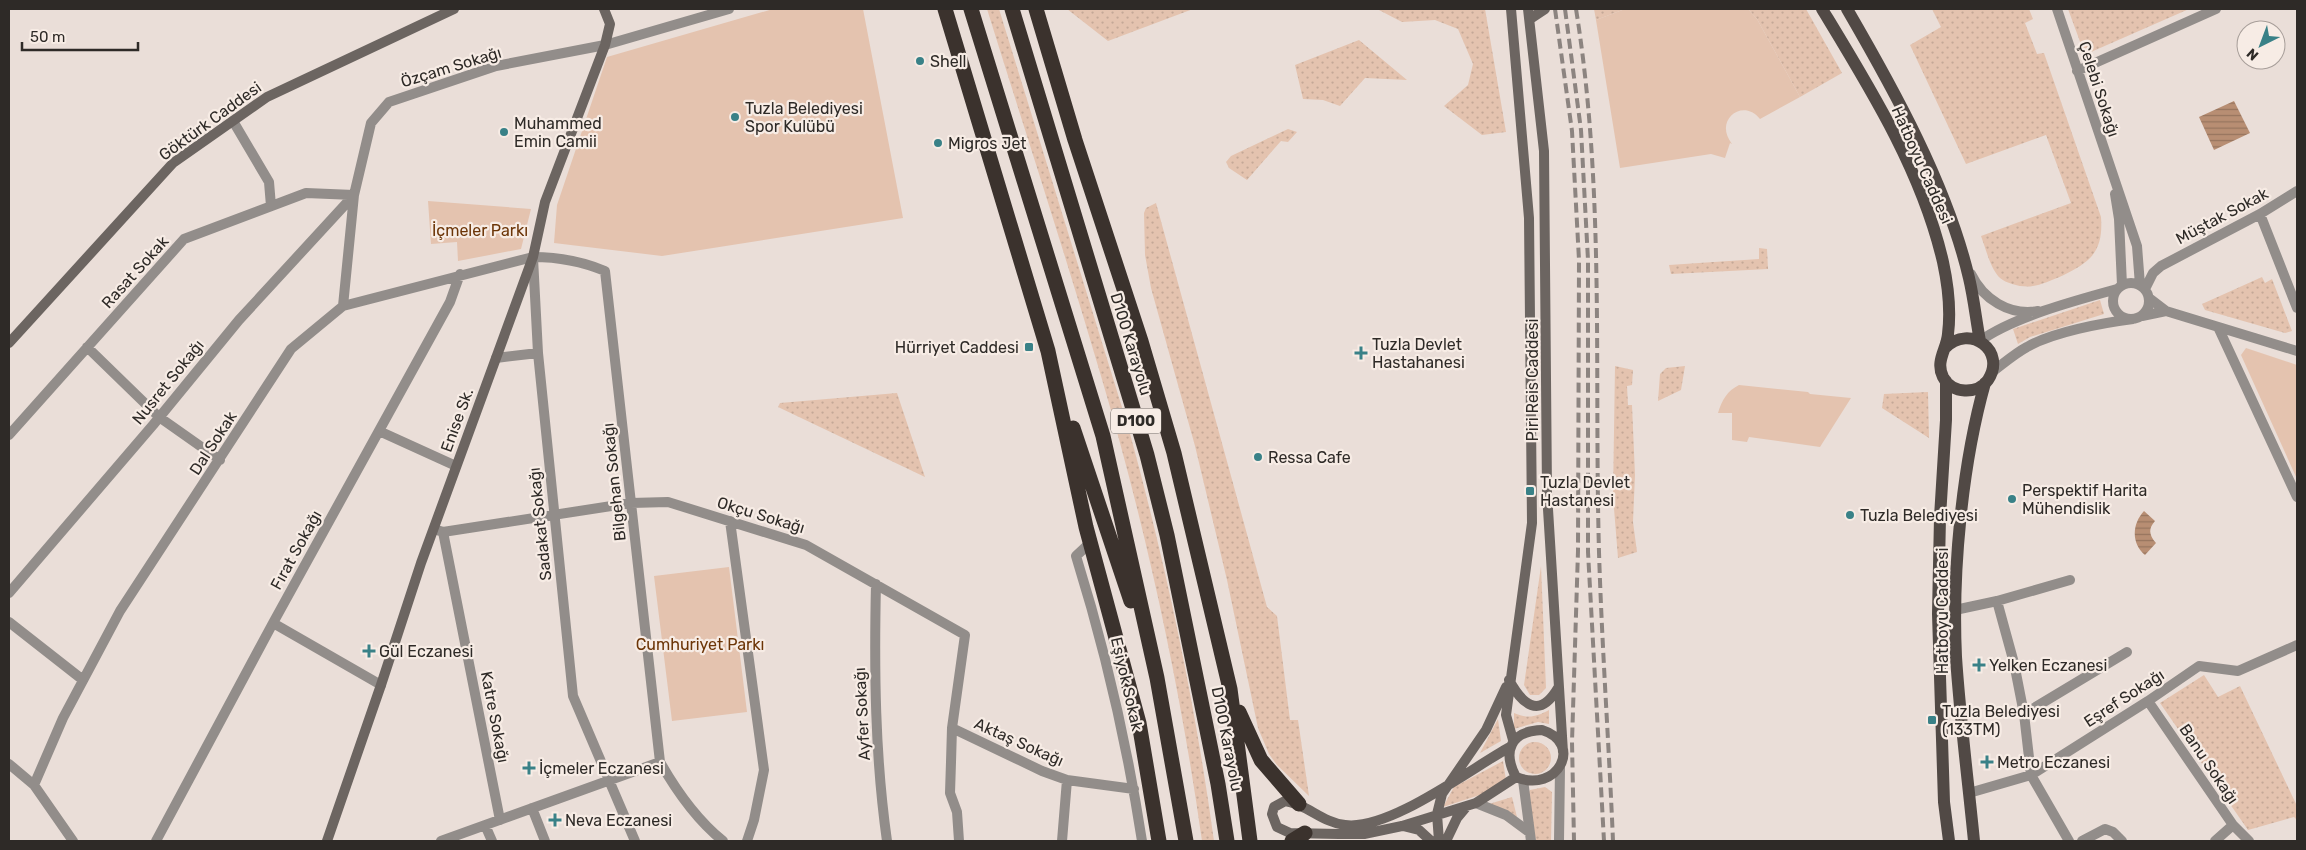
<svg xmlns="http://www.w3.org/2000/svg" width="2306" height="850" font-family="Rubik,sans-serif">
<defs>
<pattern id="grass-dots" width="8" height="8" patternUnits="userSpaceOnUse" patternTransform="scale(1.25)"><rect width="8" height="8" fill="#e4c3af"/><path d="M2 2h.1M6 6h.1" fill="none" stroke="#c4a897" stroke-width="1.8" stroke-linecap="round"/></pattern>
<pattern id="water-rules" width="6" height="5" patternUnits="userSpaceOnUse" patternTransform="scale(1.25)"><rect width="6" height="5" fill="#b88e73"/><path d="M0 2.5h6" fill="none" stroke="#96745e"/></pattern>
</defs>
<rect width="100%" height="100%" fill="#eaded8"/>
<path fill="url(#grass-dots)" d="M987 9H999L1129 430C1166 565 1195 702 1214 841H1202C1180 685 1146 528 1101 376 1065 253 1025 131 987 9Z
M1067 9H1193L1108 41Z
M1377 9H1485L1506 132 1482 135 1444 106 1468 85 1473 64 1458 29 1435 20 1402 22Z
M1594 9H1625L1596 20Z
M1748 9H1806L1842 73 1800 97 1757 19Z
M1932 9H2029L2033 19 2025 23 2037 54 2044 53 2101 217C2102 232 2101 246 2091 257 2082 268 2047 284 2033 286 2023 288 2007 284 2000 278 1990 268 1986 249 1981 236L2071 203 2046 135 1966 164 1910 45 1941 27Z
M2068 9H2189L2091 52 2082 47Z
M1359 40 1407 80 1365 78 1340 106 1323 100 1303 99 1295 65Z
M1288 129 1297 132 1288 142 1281 141 1247 180 1229 168 1226 162 1231 156Z
M1156 203 1267 607 1277 616 1290 720H1298L1309 796 1277 765 1269 754 1258 728 1227 580 1195 446 1151 288 1145 255 1144 213 1146 208Z
M1759 248 1767 249 1768 269 1671 274 1669 265 1759 259Z
M2262 277 2265 283 2272 279 2292 331 2285 333 2205 310 2202 304Z
M2100 300 2104 314 2030 337 2018 344 2013 329Z
M1615 366 1633 370 1632 385 1627 386 1628 405H1632L1635 475 1633 522 1637 552 1618 558 1613 496Z
M1685 366 1681 390 1658 401 1660 374 1666 368Z
M1928 392 1929 438 1882 408 1884 394Z
M897 393 925 477 778 407 780 403Z
M1541 566 1546 688 1539 695H1530L1524 685Z
M2204 675 2218 697 2240 686 2297 806V820L2294 817 2248 830 2160 703Z
M1549 710V724L1538 722 1514 729V713C1528 719 1536 717 1549 710Z
M1498 719 1501 741 1480 753Z
M1519 758a16 16 0 1 1 32 0a16 16 0 1 1-32 0Z
M1503 761 1507 786 1443 807 1454 787Z
M1545 787 1552 792 1551 841H1536L1527 796 1530 790Z
M1512 797 1517 817 1489 804Z"/>
<path fill="#e4c3af" d="M773 9H863L903 218 662 256 554 243 557 205 607 57Z
M1625 9H1748L1757 19 1800 97 1760 119C1743 97 1713 120 1732 144L1730 143 1725 158 1711 154 1620 168 1596 20Z
M428 201 531 209 521 249 458 261 457 242 431 244Z
M2246 348 2297 365V479L2241 355Z
M1739 385 1808 392 1810 394 1851 398 1820 447 1749 437 1747 442 1732 440V413H1718C1722 400 1727 391 1739 385Z
M729 567 747 712 672 721 654 576Z"/>
<path fill="url(#water-rules)" d="M2234 101 2250 133 2214 150 2199 117Z
M2144 511 2155 521C2148 529 2149 535 2156 543L2145 555C2131 543 2132 524 2144 511Z"/>
<g fill="none" stroke-linecap="round" stroke-linejoin="round">
<path stroke="#928d8a" stroke-width="10" d="M2057 9 2137 246 2140 285
M2077 71 2216 9
M233 121 269 182 271 206
M2115 194 2119 219 2122 285
M2260 214 2297 308
M533 258 538 353 573 696 635 841
M1971 274C1983 299 2009 316 2038 311
M2113 301a18 18 0 1 1 36 0a18 18 0 1 1-36 0Z
M2145 289 2153 273 2161 266 2260 214 2297 191
M343 306 354 195 371 123 389 102 496 66 605 45 729 9
M2166 311 2297 351
M2142 316 2166 311 2149 298
M2218 327 2297 497
M1980 341C2013 317 2077 300 2117 289
M87 347 159 417 220 460
M496 358 538 353
M1992 372C2003 364 2014 354 2027 347 2053 332 2102 323 2133 319
M379 431 456 466
M9 435 184 239 306 193 354 195
M730 521 764 770 754 820 747 841
M434 529 443 532 631 503 668 502 806 545 965 635 952 728 951 762 950 793 957 812 959 841
M443 532 500 820
M1091 542 1076 556C1105 649 1127 744 1142 841
M876 584C874 670 875 756 887 841
M9 593 153 425 239 320 354 195
M1997 601 2014 663 2024 714 2031 775 2069 841
M1955 610 1997 601 2070 580
M9 622 83 680
M273 623 381 685
M2148 701 2233 825 2249 841
M2024 714 2127 652
M952 728 1042 771 1067 780 1134 789
M9 764 34 785 73 841
M1523 780 1531 841
M34 785 63 718 120 611 291 349 343 306 533 257C559 257 581 261 605 271L660 762
M1969 793 2031 775 2148 701 2199 666 2238 671 2297 645
M1476 803 1506 815 1529 832
M532 808 545 841
M485 825 492 841
M156 841 273 623 450 302 460 274
M441 841 660 762C677 792 697 820 723 841
M1062 841 1067 780
M1559 841 1560 768
M2082 841 2105 829 2113 832 2122 841
M2215 841 2233 825"/>
<path stroke="#6c6561" stroke-width="10" d="M1511 9 1529 218 1532 523 1506 715 1513 740
M1528 9 1544 151 1547 493 1563 752
M1530 19 1545 9
M9 343 173 163 267 97 454 9
M1509 680C1522 704 1539 720 1558 688
M1542 730C1584 743 1558 794 1516 777 1502 751 1511 731 1542 730Z
M1510 747C1470 769 1389 831 1345 825 1321 822 1307 804 1285 801L1274 807 1272 814 1277 827 1290 833 1339 834H1364L1402 826 1476 803 1516 777
M1403 826 1419 830 1431 841
M327 841 381 685 421 563 533 257 545 202 605 45 610 24 604 9
M1439 841 1437 814 1442 794 1486 730 1506 687
M1446 841 1457 818 1467 806"/>
<path stroke="#514945" stroke-width="12" d="M1822 9C1870 88 1922 171 1943 262 1948 285 1951 310 1948 334 1947 349 1935 361 1943 377 1952 394 1977 395 1988 380 2007 351 1970 323 1945 348
M1847 9C1894 90 1947 185 1969 278 1974 299 1976 320 1980 341
M1946 381V420L1940 517 1938 614 1944 802 1949 841
M1974 841C1968 780 1960 718 1956 657 1952 572 1962 465 1985 383"/>
<path stroke="#3b322d" stroke-width="15" d="M945 9 1048 351 1086 527 1139 723 1159 841
M971 9 1103 436 1157 678 1186 841
M1012 9 1147 455 1167 535 1218 784 1227 841
M1036 9 1075 140 1141 341 1174 453 1230 689 1250 841
M1073 428 1131 601
M1239 712 1261 760 1299 804
M1292 841 1305 833"/>
<path stroke="#8c8480" stroke-width="4" stroke-dasharray="10 5" stroke-linecap="butt" d="M1555 9 1572 131 1579 260 1578 551 1572 742 1574 841
M1565 9 1581 130 1588 260V552L1604 841
M1576 9C1605 189 1594 371 1599 552 1602 649 1609 745 1613 841"/>
</g>
<g fill="#398187" stroke="#f7ece5" stroke-width="2">
<circle cx="920" cy="61" r="5"/>
<circle cx="735" cy="117" r="5"/>
<circle cx="504" cy="132" r="5"/>
<circle cx="938" cy="143" r="5"/>
<rect x="1024" y="342" width="10" height="10" rx="2.5"/>
<path d="M1358.5 345.5h5v5h5v5h-5v5h-5v-5h-5v-5h5z"/>
<circle cx="1258" cy="457" r="5"/>
<rect x="1525" y="486" width="10" height="10" rx="2.5"/>
<circle cx="2012" cy="499" r="5"/>
<circle cx="1850" cy="515" r="5"/>
<path d="M366.5 643.5h5v5h5v5h-5v5h-5v-5h-5v-5h5z"/>
<path d="M1976.5 657.5h5v5h5v5h-5v5h-5v-5h-5v-5h5z"/>
<rect x="1927" y="715" width="10" height="10" rx="2.5"/>
<path d="M1984.5 754.5h5v5h5v5h-5v5h-5v-5h-5v-5h5z"/>
<path d="M526.5 760.5h5v5h5v5h-5v5h-5v-5h-5v-5h5z"/>
<path d="M552.5 812.5h5v5h5v5h-5v5h-5v-5h-5v-5h5z"/>
</g>
<g text-anchor="middle" dominant-baseline="central" stroke-width="4.5" stroke-linejoin="round" paint-order="stroke">
<rect fill="#f7ece5" stroke="#6a6460" stroke-width="1" x="1111" y="408.5" width="50" height="25" rx="4"/>
<g font-size="15" font-weight="bold" fill="#2e2a27">
<text x="1136" y="421">D100</text>
</g>
<g font-size="16" fill="#2e2a27" stroke="#f7ece5" text-anchor="start">
<text x="930" y="61">Shell</text>
<text x="745" y="108">Tuzla Belediyesi<tspan x="745" dy="18">Spor Kulübü</tspan></text>
<text x="514" y="123">Muhammed<tspan x="514" dy="18">Emin Camii</tspan></text>
<text x="948" y="143">Migros Jet</text>
<text x="1372" y="344">Tuzla Devlet<tspan x="1372" dy="18">Hastahanesi</tspan></text>
<text x="1019" y="347" text-anchor="end">Hürriyet Caddesi</text>
<text x="1268" y="457">Ressa Cafe</text>
<text x="1540" y="482">Tuzla Devlet<tspan x="1540" dy="18">Hastanesi</tspan></text>
<text x="2022" y="490">Perspektif Harita<tspan x="2022" dy="18">Mühendislik</tspan></text>
<text x="1860" y="515">Tuzla Belediyesi</text>
<text x="379" y="651">Gül Eczanesi</text>
<text x="1989" y="665">Yelken Eczanesi</text>
<text x="1942" y="711">Tuzla Belediyesi<tspan x="1942" dy="18">(133TM)</tspan></text>
<text x="1997" y="762">Metro Eczanesi</text>
<text x="539" y="768">İçmeler Eczanesi</text>
<text x="565" y="820">Neva Eczanesi</text>
</g>
<g font-size="16" fill="#2e2a27" stroke="#f7ece5">
<text transform="translate(451 67) rotate(-17)">Özçam Sokağı</text>
<text transform="translate(2099 89) rotate(72)">Çelebi Sokağı</text>
<text transform="translate(210 121) rotate(-36)">Göktürk Caddesi</text>
<text transform="translate(1922 165) rotate(66)">Hatboyu Caddesi</text>
<text transform="translate(2222 216) rotate(-28)">Müştak Sokak</text>
<text transform="translate(135 272) rotate(-48)">Rasat Sokak</text>
<text transform="translate(1131 344) rotate(73)">D100 Karayolu</text>
<text transform="translate(1532 380) rotate(-90)">Piri Reis Caddesi</text>
<text transform="translate(168 382) rotate(-51)">Nusret Sokağı</text>
<text transform="translate(457 420) rotate(-70)">Enise Sk.</text>
<text transform="translate(213 443) rotate(-57)">Dal Sokak</text>
<text transform="translate(614 482) rotate(-96)">Bilgehan Sokağı</text>
<text transform="translate(761 515) rotate(17)">Okçu Sokağı</text>
<text transform="translate(540 524) rotate(-96)">Sadakat Sokağı</text>
<text transform="translate(296 550) rotate(-61)">Fırat Sokağı</text>
<text transform="translate(1942 611) rotate(-90)">Hatboyu Caddesi</text>
<text transform="translate(1127 684) rotate(77)">Eşiyok Sokak</text>
<text transform="translate(2124 698) rotate(-33)">Eşref Sokağı</text>
<text transform="translate(862 714) rotate(-93)">Ayfer Sokağı</text>
<text transform="translate(495 717) rotate(79)">Katre Sokağı</text>
<text transform="translate(1227 739) rotate(79)">D100 Karayolu</text>
<text transform="translate(1019 742) rotate(24)">Aktaş Sokağı</text>
<text transform="translate(2209 764) rotate(56)">Banu Sokağı</text>
</g>
<g font-size="16" fill="#6c3507" stroke="#f7ece5">
<text x="480" y="230">İçmeler Parkı</text>
<text x="700" y="644">Cumhuriyet Parkı</text>
</g>
</g>
<rect width="2306" height="850" fill="none" stroke="#2e2a27" stroke-width="20"/>
<g transform="translate(2261 45) rotate(222)"><circle r="24" fill="#f7ece5" stroke="#a79e99"/>
<path d="M0-4L9 19L0 12L-9 19Z" fill="#398187"/>
<text y="-8" font-size="14" font-weight="bold" text-anchor="middle" fill="#2e2a27">N</text>
</g>
<path d="M22 42v8h116v-8" fill="none" stroke="#2e2a27" stroke-width="2.5"/>
<text x="30" y="42" font-size="15" fill="#2e2a27" stroke="#f7ece5" stroke-width="4" paint-order="stroke">50 m</text>
</svg>
